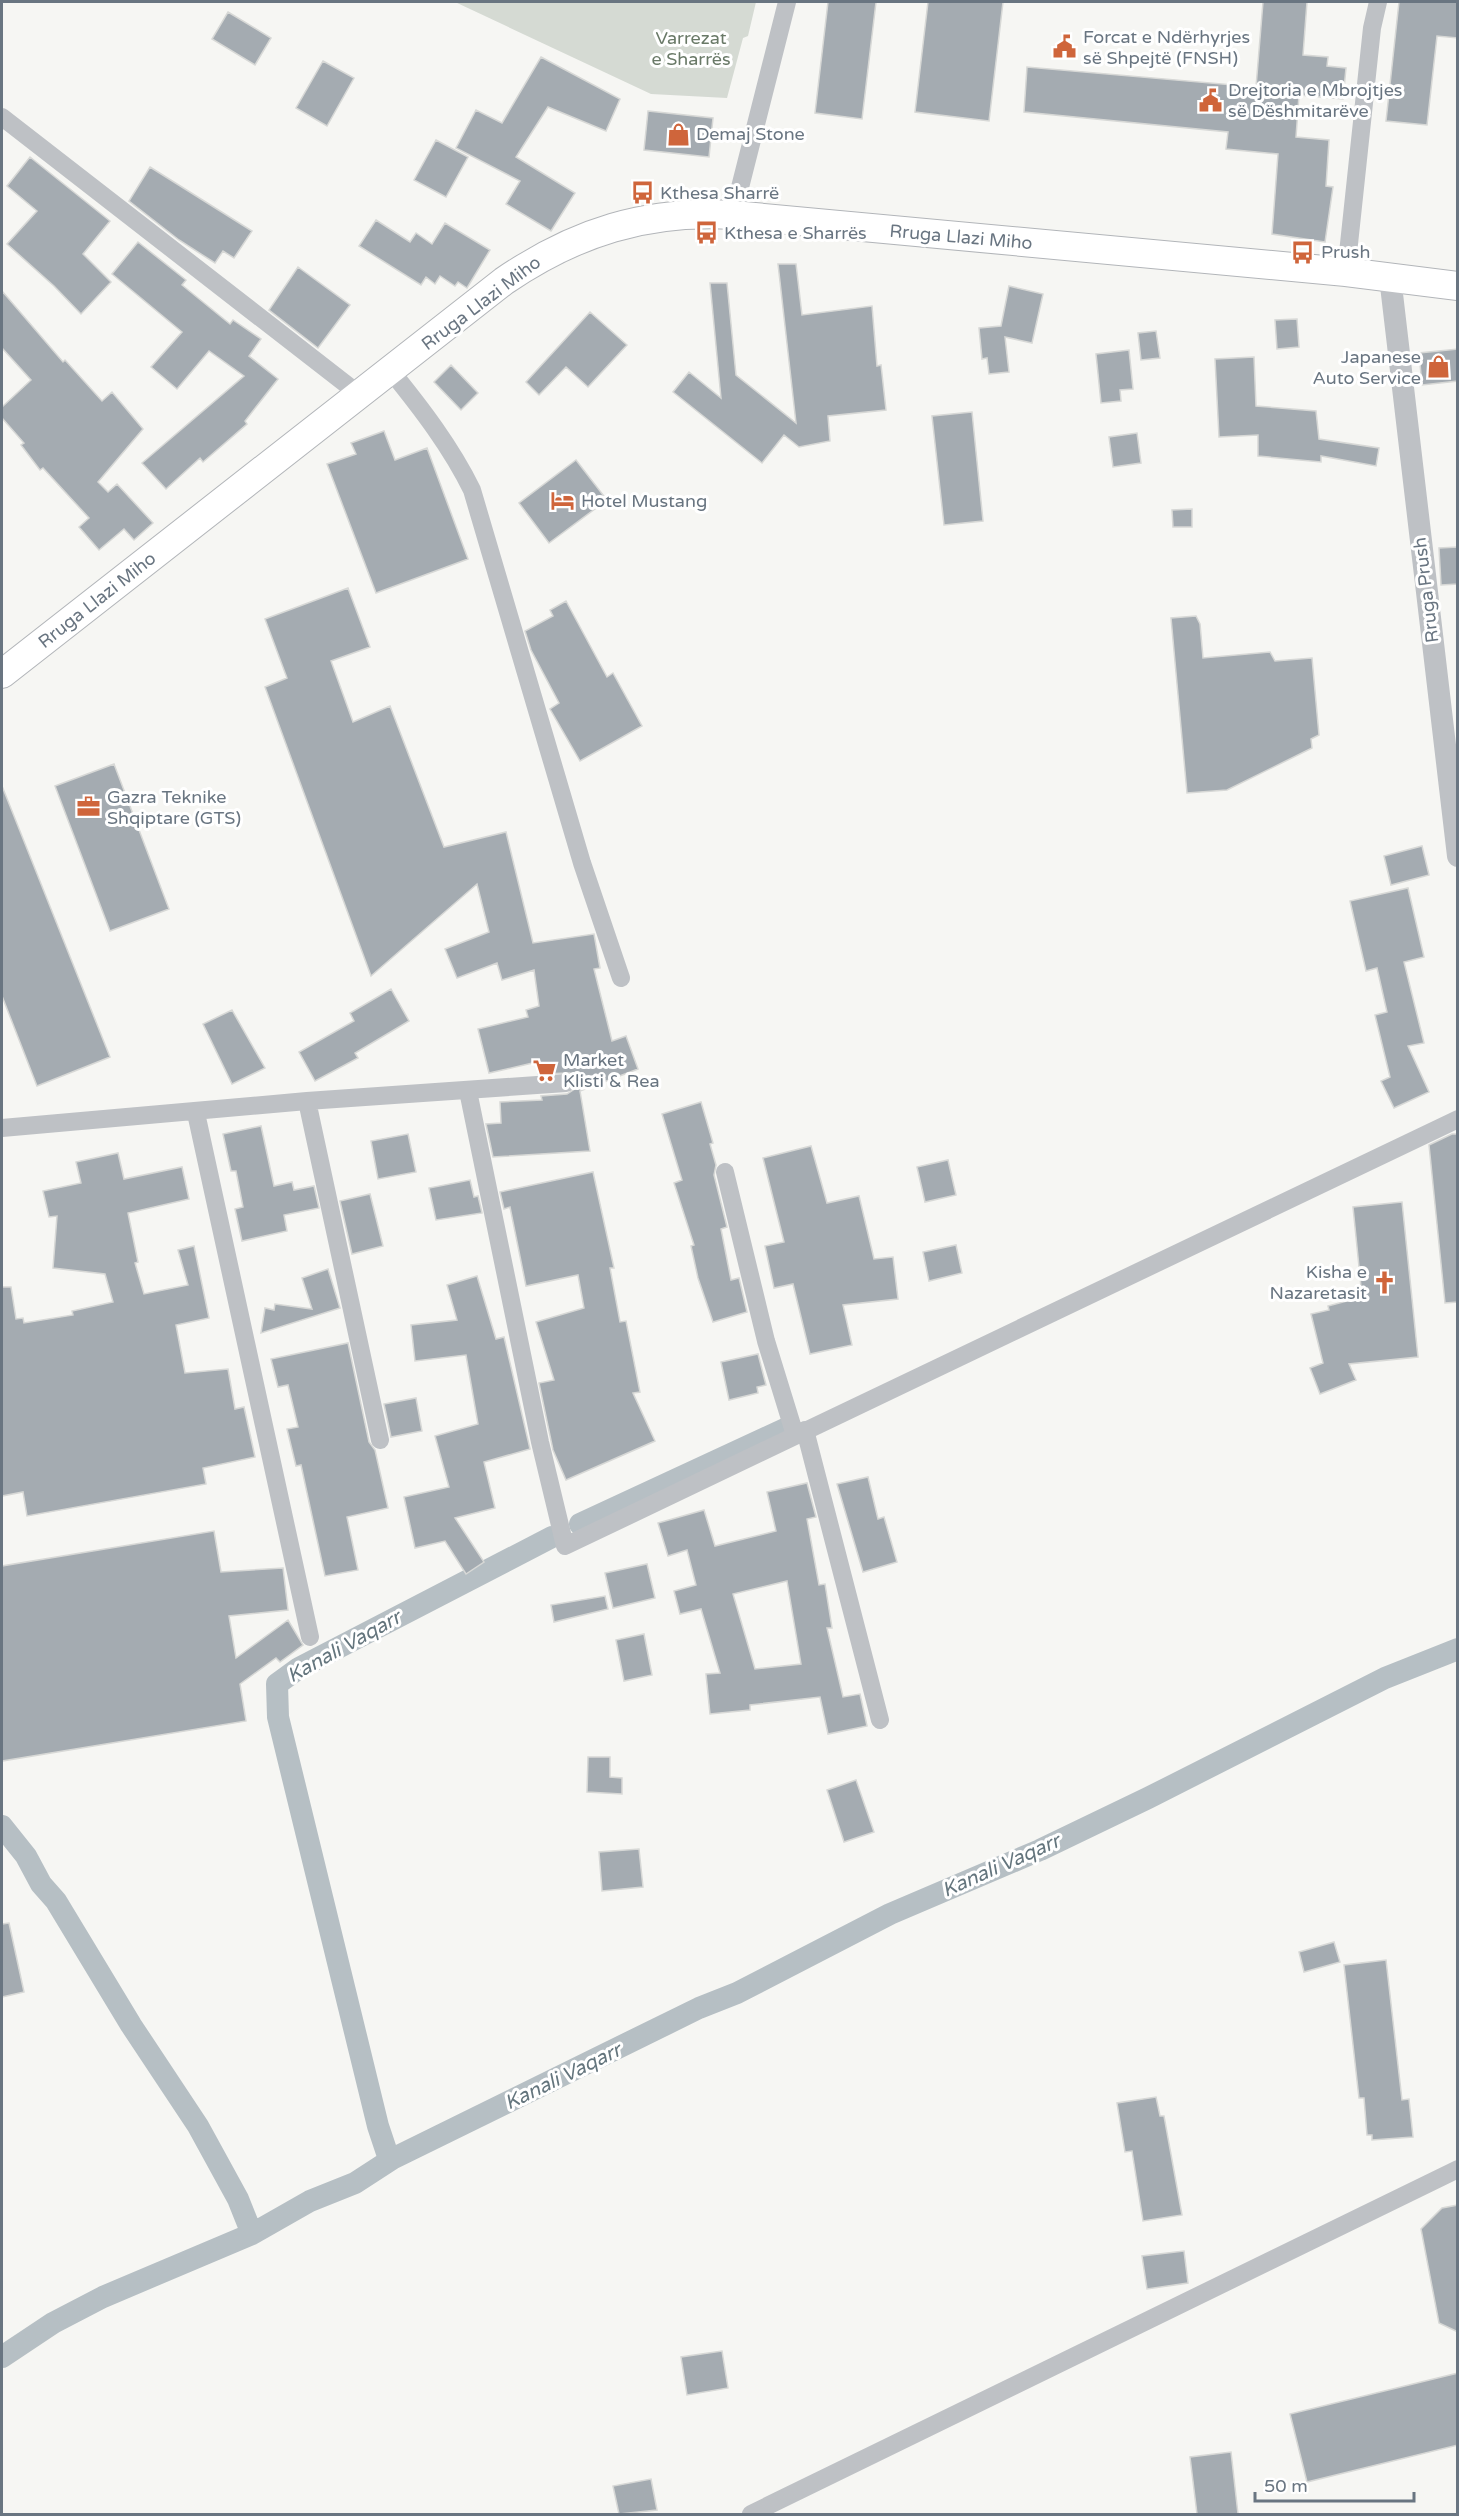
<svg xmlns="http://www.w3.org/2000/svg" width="1459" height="2516" font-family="'Varela Round',sans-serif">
<rect width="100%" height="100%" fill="#f6f6f3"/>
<path fill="#d5dad3" d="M455 2H756L748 36 743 38 727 98 651 94Z"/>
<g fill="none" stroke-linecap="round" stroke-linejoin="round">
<path stroke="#b6bfc4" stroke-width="22" d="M580 1524 785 1429
M552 1537 299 1668 277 1684 278 1717 378 2126 388 2156 392 2159 699 2008 737 1993 890 1914 1040 1850 1148 1798 1385 1678 1458 1649
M2 1826 26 1856 41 1884 56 1901 131 2025 198 2126 238 2199 252 2234
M2 2357 53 2323 103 2297 252 2234 310 2201 355 2183 392 2159"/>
</g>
<path fill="#a4abb1" stroke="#d7d8d6" stroke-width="1.5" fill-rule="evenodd" d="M828 2H876L862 119 815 113Z
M928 2H1003L989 121 915 112Z
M1263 2H1307L1303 55 1328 57 1327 66 1346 68 1343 99 1299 95 1296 137 1329 140 1326 186 1333 187 1325 242 1272 234 1278 154 1226 149 1228 132 1024 112 1027 67 1256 87Z
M1399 2H1458V38L1437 36 1427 125 1386 121Z
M228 12 271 38 255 65 212 39Z
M541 57 620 99 606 131 548 107 516 157 575 193 551 231 506 204 520 181 456 148 476 110 502 123Z
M323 61 354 78 327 126 296 108Z
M648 111 713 118 709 157 644 150Z
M436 140 468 157 446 197 414 180Z
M30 157 110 221 83 254 111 282 81 314 54 286 7 244 37 211 7 186Z
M150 167 252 231 234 258 223 251 215 263 179 240 129 201Z
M376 220 410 242 416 233 432 244 445 223 490 250 467 288 458 282 455 286 440 276 435 284 426 277 421 285 359 246Z
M138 242 186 280 182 285 230 324 233 320 261 339 249 356 278 379 245 421 247 424 203 462 200 458 166 489 142 463 244 376 209 351 177 389 151 367 182 332 112 274Z
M778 264H796L802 315 872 306 877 366 881 365 886 410 828 416 830 441 799 447 784 435 762 463 673 392 689 372 721 398 710 283H727L736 375 796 423Z
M298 267 350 305 318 348 269 310Z
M1009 286 1043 294 1032 343 1005 337 1009 372 989 374 987 358 982 359 979 328 1001 326Z
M2 291 63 362 65 360 102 401 112 392 143 429 98 482 108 492 117 484 153 523 134 540 124 529 99 550 79 527 89 518 43 468 40 470 21 445 24 443 2 418V407L31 380 2 348Z
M590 312 627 345 588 387 566 367 539 395 526 382Z
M1297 319 1299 347 1277 349 1275 320Z
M1156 331 1160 358 1141 360 1138 333Z
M1458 349V381L1422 385 1419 353Z
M1129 350 1133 389 1120 390 1121 401 1101 403 1096 354Z
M1254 357 1256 406 1316 411 1319 439 1379 448 1376 466 1321 456V462L1258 456V435L1219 437 1215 359Z
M451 365 478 393 461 410 434 382Z
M972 412 983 521 944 525 932 416Z
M384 431 395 460 427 448 468 559 376 593 327 464 356 454 351 443Z
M1137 433 1141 463 1113 467 1109 437Z
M576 460 607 500 549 543 519 503Z
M1192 509V527H1173L1172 510Z
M1458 547V584L1441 585 1439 548Z
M348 588 370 647 331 661 353 722 390 706 444 847 506 832 533 943 594 934 600 968 594 969 612 1041 626 1036 638 1069 580 1091 590 1151 493 1157 486 1124 501 1123 500 1102 542 1100 541 1096 567 1094 576 1088 577 1083 570 1073 538 1074 537 1062 489 1073 478 1029 528 1017 526 1010 539 1006 534 970 502 980 497 963 457 978 445 949 489 932 477 884 371 976 265 687 287 678 265 619Z
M566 601 607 677 613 673 642 726 580 761 550 709 559 703 531 650 525 631 553 616 550 610Z
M1196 616 1200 624 1203 658 1270 652 1275 661 1312 658 1319 735 1311 739 1312 748 1227 790 1187 793 1171 618Z
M114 764 169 909 110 931 55 786Z
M2 786 110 1057 37 1086 2 996Z
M1422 846 1429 875 1391 885 1384 856Z
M1408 888 1424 957 1404 962 1424 1043 1408 1046 1429 1092 1394 1108 1381 1081 1390 1077 1375 1015 1387 1012 1377 968 1366 971 1350 901Z
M391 989 409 1021 355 1053 358 1058 315 1081 299 1052 354 1021 350 1013Z
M232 1010 265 1068 232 1084 203 1024Z
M701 1102 713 1143 710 1144 716 1165 714 1175 727 1227 721 1229 731 1280 739 1278 747 1312 713 1322 698 1278 691 1246 694 1245 674 1183 682 1180 662 1114Z
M261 1126 274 1186 292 1182 294 1190 314 1186 319 1208 284 1215 287 1231 242 1241 235 1209 243 1207 236 1171H231L223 1134Z
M408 1134 416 1172 378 1179 371 1141Z
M1452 1134H1458V1302L1445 1303 1429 1145Z
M811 1146 827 1203 859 1196 874 1259 893 1257 898 1299 843 1305 852 1345 810 1354 793 1284 774 1288 765 1246 784 1242 763 1158Z
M118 1153 124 1179 182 1167 189 1199 128 1213 138 1262 135 1263 144 1294 188 1285 178 1250 194 1246 209 1318 176 1325 185 1373 228 1369 235 1409 244 1407 255 1457 203 1468 206 1484 27 1516 23 1492 2 1496V1287H11L16 1319 23 1318 24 1323 73 1315 72 1311 113 1302 105 1274 53 1268 57 1216 49 1217 43 1191 81 1183 76 1162Z
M948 1160 956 1195 925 1202 917 1167Z
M593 1172 614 1268H610L620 1322 626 1321 640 1392 633 1393 655 1441 566 1480 553 1450 539 1383 554 1380 536 1322 584 1308 578 1275 526 1286 510 1207 504 1209 500 1192Z
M470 1180 474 1197 478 1196 482 1213 436 1220 429 1188Z
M370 1194 383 1246 352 1254 340 1201Z
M1402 1202 1418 1357 1349 1364 1356 1380 1320 1394 1310 1368 1323 1363 1311 1314 1329 1310 1328 1306 1362 1297 1353 1207Z
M956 1245 962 1273 929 1281 923 1252Z
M328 1269 340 1308 261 1333 265 1308 274 1310 275 1304 312 1309 302 1278Z
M477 1276 496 1339 504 1337 530 1449 484 1462 495 1508 455 1518 484 1562 466 1574 445 1541 415 1548 404 1497 449 1487 435 1436 478 1424 466 1355 415 1361 411 1325 457 1320 447 1285Z
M348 1343 369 1442 375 1450 388 1508 347 1517 358 1570 325 1576 301 1465 296 1466 287 1429 298 1427 288 1385 278 1387 271 1359Z
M758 1354 766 1385 757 1387 758 1393 729 1400 721 1362Z
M416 1398 422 1431 391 1437 384 1404Z
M868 1477 878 1519 884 1517 897 1562 863 1572 837 1484Z
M807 1483 816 1517 807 1519 819 1585 825 1584 832 1628H827L843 1697 860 1694 867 1726 828 1734 820 1697 750 1705V1710L710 1714 706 1674 720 1673 701 1609 680 1614 674 1591 696 1585 687 1550 668 1556 658 1523 704 1510 715 1546 776 1531 767 1492ZM787 1581 801 1664 755 1669 733 1594Z
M214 1531 221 1572 283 1568 288 1610 229 1616 236 1658 288 1620 303 1645 280 1662 276 1658 240 1684 246 1721 2 1761V1566Z
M647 1564 655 1598 613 1608 605 1573Z
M605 1596 608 1609 554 1622 551 1605Z
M644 1634 652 1675 624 1681 616 1640Z
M588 1757H610V1777L622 1778V1794L587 1792Z
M856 1780 874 1832 844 1842 827 1790Z
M639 1849 643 1887 602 1891 599 1852Z
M9 1923 24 1992 2 1997V1924Z
M1334 1942 1340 1962 1304 1972 1299 1952Z
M1386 1960 1402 2100 1409 2099 1413 2137 1372 2140V2135H1367L1364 2098H1359L1344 1965Z
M1156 2097 1160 2116H1164L1182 2215 1143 2221 1132 2151 1125 2152 1117 2103Z
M1458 2205V2332L1439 2323 1421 2229 1442 2208Z
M1184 2251 1188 2283 1147 2289 1142 2256Z
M722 2351 728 2388 687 2395 681 2357Z
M1458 2373V2445L1307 2482 1290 2414Z
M1231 2452 1238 2514H1197L1190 2457Z
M651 2479 657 2510 619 2514 613 2486Z"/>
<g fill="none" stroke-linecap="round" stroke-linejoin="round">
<defs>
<path id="primary" d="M2 674 504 281C576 232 646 210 733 215L1346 272 1458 286"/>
</defs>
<use href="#primary" stroke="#b2b5b9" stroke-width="30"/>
<path stroke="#bec1c5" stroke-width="18" d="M2 117 360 395
M733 215 787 2
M1346 272 1372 28 1378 2
M391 371C421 408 451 447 472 490L582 863 621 978
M468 1091 540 1442 565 1546 1458 1119
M307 1101 380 1440
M196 1113 310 1637
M2 1128 307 1101 566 1083
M725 1172 766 1341 795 1435
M805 1430 880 1720
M751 2514 1458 2169"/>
<path stroke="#bec1c5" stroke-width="22" d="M1390 277 1458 856"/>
<use href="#primary" stroke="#fff" stroke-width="28"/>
</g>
<defs>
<symbol id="civic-bare" viewBox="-9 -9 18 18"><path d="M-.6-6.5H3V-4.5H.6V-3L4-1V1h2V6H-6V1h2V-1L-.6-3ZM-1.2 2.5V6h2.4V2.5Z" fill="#cf653b" stroke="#fff" stroke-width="2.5" paint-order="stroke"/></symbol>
<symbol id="shop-bare" viewBox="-9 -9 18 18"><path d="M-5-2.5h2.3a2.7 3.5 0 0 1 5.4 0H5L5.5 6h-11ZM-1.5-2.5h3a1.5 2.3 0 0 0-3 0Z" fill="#cf653b" stroke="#fff" stroke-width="2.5" paint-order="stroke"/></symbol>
<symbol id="bus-bare" viewBox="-9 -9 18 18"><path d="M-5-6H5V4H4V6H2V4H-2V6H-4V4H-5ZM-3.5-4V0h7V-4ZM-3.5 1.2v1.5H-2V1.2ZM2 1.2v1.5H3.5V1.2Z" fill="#cf653b" stroke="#fff" stroke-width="2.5" paint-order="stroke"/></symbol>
<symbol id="hotel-bare" viewBox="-9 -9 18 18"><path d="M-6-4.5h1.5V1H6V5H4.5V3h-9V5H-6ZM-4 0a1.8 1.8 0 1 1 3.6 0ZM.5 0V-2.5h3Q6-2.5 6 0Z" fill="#cf653b" stroke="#fff" stroke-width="2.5" paint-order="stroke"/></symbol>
<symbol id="office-bare" viewBox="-9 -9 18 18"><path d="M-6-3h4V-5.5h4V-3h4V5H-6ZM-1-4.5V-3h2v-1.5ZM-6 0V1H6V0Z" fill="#cf653b" stroke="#fff" stroke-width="2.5" paint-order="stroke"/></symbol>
<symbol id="supermarket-bare" viewBox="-9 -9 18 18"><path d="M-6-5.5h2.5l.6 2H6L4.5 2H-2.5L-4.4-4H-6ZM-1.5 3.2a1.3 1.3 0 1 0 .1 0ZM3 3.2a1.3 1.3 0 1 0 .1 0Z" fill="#cf653b" stroke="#fff" stroke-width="2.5" paint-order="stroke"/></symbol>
<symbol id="church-bare" viewBox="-9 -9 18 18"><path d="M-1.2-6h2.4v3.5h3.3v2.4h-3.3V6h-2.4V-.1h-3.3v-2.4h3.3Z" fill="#cf653b" stroke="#fff" stroke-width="2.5" paint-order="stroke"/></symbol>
</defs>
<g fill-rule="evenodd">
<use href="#civic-bare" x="1048" y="30" width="33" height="33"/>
<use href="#civic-bare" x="1194" y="84" width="33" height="33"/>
<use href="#shop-bare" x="662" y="118" width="33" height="33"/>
<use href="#bus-bare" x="626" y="176" width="33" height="33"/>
<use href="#bus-bare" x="690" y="216" width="33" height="33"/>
<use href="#bus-bare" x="1286" y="236" width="33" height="33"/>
<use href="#shop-bare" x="1422" y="350" width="33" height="33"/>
<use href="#hotel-bare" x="546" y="484" width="33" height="33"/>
<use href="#office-bare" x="72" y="790" width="33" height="33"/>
<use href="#supermarket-bare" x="528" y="1054" width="33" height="33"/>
<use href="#church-bare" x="1368" y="1266" width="33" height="33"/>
</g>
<g text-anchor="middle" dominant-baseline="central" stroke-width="6" stroke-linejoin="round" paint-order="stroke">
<g font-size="18" fill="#697581" stroke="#fff" text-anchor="start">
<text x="1083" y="37">Forcat e Ndërhyrjes<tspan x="1083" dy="21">së Shpejtë (FNSH)</tspan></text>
<text x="1228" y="90">Drejtoria e Mbrojtjes<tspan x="1228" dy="21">së Dëshmitarëve</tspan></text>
<text x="696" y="134">Demaj Stone</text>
<text x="660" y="193">Kthesa Sharrë</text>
<text x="724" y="233">Kthesa e Sharrës</text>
<text x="1321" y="252">Prush</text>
<text x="1421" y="357" text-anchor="end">Japanese<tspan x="1421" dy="21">Auto Service</tspan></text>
<text x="581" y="501">Hotel Mustang</text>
<text x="107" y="797">Gazra Teknike<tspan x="107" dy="21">Shqiptare (GTS)</tspan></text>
<text x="563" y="1060">Market<tspan x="563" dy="21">Klisti &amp; Rea</tspan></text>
<text x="1367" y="1272" text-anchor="end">Kisha e<tspan x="1367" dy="21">Nazaretasit</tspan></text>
</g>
<g font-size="18" fill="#697967" stroke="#fff">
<text x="691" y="38">Varrezat<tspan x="691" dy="21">e Sharrës</tspan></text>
</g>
<g font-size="18" fill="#697581" stroke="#fff">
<text transform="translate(961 237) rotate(5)">Rruga Llazi Miho</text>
<text transform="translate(481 303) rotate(-37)">Rruga Llazi Miho</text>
<text transform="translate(1426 590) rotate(-97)">Rruga Prush</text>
<text transform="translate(97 600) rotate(-38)">Rruga Llazi Miho</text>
</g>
<g font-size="20" font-style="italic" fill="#64757d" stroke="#fff">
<text transform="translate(344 1647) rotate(-29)">Kanali Vaqarr</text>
<text transform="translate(1001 1866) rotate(-24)">Kanali Vaqarr</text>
<text transform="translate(563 2077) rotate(-26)">Kanali Vaqarr</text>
</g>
</g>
<rect width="1459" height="2516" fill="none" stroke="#697581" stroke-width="6"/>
<path d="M1255 2492v9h159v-9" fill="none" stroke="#697581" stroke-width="3"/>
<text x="1264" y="2492" font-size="18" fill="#697581" stroke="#ffffff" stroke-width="4.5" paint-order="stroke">50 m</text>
</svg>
